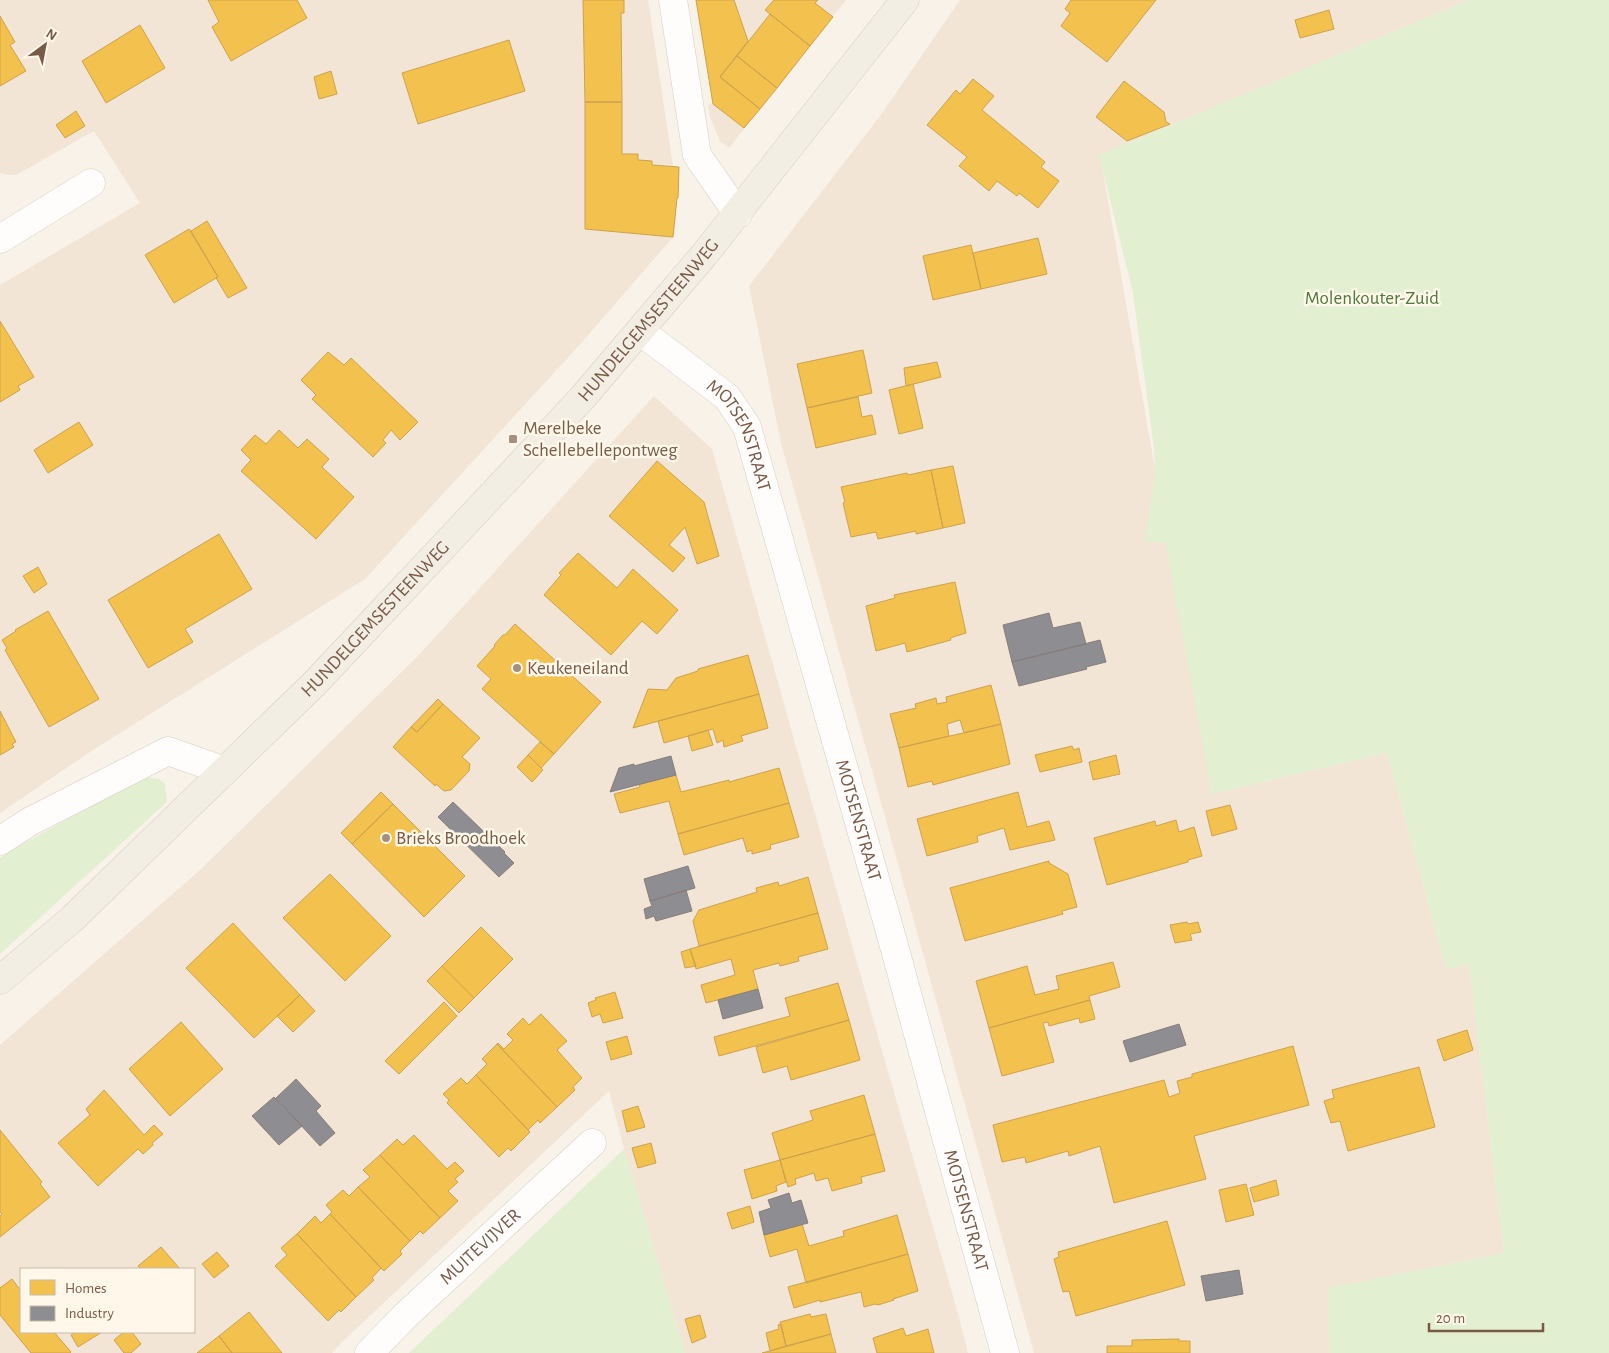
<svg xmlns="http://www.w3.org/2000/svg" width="1609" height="1353" font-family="'Alegreya Sans',sans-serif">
<rect width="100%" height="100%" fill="#f8f2e8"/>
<path fill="#f2e5d5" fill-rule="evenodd" d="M0 0H648L673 166 679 167 678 198H677L673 237 584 340 365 579 93 750 0 813V285L140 203 94 131 16 175H8L0 173Z
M696 0H846L729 148 720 141 710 117 708 105 713 103Z
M960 0H1468L1100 155 1212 794 1387 753 1446 969 1469 963 1504 1253 1329 1288V1353H1034L781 443 749 286 880 116Z
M654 396 712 449 882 1051 956 1306 968 1353H685L624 1149 609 1091 342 1342 332 1353H0V1045L199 871 418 656ZM21 1269H194V1332H21Z"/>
<path fill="#e2efd1" d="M1468 0H1609V1353H1329L1328 1288 1504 1253 1469 964 1446 969 1387 753 1212 794 1165 542H1144L1155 476 1154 448 1133 293 1099 155Z
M144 777 159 779 165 784 167 802 0 954V858L19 846Z
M624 1149 685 1353H409Z"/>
<path fill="#f2c14e" stroke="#cda24c" d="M208 0H297L307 18 231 61 212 27 219 22Z
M583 0H624V13H621L622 102H585Z
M696 0H734L748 41 720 77 760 109 744 128 713 104Z
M774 0H818L815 3 833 17 810 46 765 10Z
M1071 0H1156L1107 62 1061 26 1070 13 1065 9Z
M1329 10 1334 29 1300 38 1295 20Z
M770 14 810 46 777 88 737 56Z
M0 16 15 42 10 45 26 71 0 86Z
M140 25 165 68 106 103 82 61Z
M509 40 525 91 418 124 402 73Z
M737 56 777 88 760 109 720 77Z
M331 71 337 94 319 99 314 77Z
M973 79 994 96 982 110 1045 162 1041 167 1059 181 1038 208 1019 193 1017 196 997 181 989 191 959 166 967 157 927 125 956 90 960 94Z
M1124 81 1164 112 1166 122 1170 124 1127 141 1096 117Z
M585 102H622V154H638V160L652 161V165L679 167 678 198H677L673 237 585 229Z
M76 111 85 126 65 138 56 125Z
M207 221 247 288 228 298 216 278 218 277 191 231Z
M189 229 218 277 174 303 145 255Z
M1038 238 1047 274 981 289 973 253Z
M971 245 981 289 933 300 923 256Z
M0 321 34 377 18 386 20 390 0 402Z
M863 350 872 393 807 408 797 364Z
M328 352 344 365 351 358 418 422 400 440 391 430 383 440 386 443 373 457 312 399 316 395 301 380Z
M937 362 941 377 906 386 904 368Z
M913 384 923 428 899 434 889 390Z
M858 397 862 417 872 415 876 434 816 448 807 408Z
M79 422 93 445 48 473 34 450Z
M279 430 298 448 307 439 329 459 322 467 354 497 316 539 241 471 251 460 241 450 255 435 266 444Z
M657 461 704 502 719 556 697 564 685 527 669 545 685 558 673 572 609 516Z
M953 466 965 523 943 528 931 470Z
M931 470 943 528 916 534V531L878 539 876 532 851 537 843 503 845 502 841 487 907 473 908 475Z
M219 534 252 589 185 629 193 642 148 668 108 600Z
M578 553 617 588 633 569 678 610 657 634 642 621 611 655 544 595 561 575 559 573Z
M38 567 47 584 34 593 23 576Z
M955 582 966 633 950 638 951 640 907 652 905 643 876 651 866 606 895 598 894 595Z
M48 611 99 699 49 727 5 650 7 648 2 640 16 631 15 630Z
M515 624 601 702 554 754 482 689 491 679 477 666 495 646 494 645 503 635H505Z
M748 655 759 694 633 728 648 689 667 690 676 678 698 671V669Z
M991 685 1001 724 964 733 960 720 947 724 949 736 899 748 890 714 916 708 915 704 936 698 937 704 947 702 946 697Z
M759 694 768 728 741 736 743 741 724 747 723 740 717 743 713 729 664 743 658 721Z
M438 699 443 704 417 732 411 727Z
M443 704 480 738 462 757 470 764 469 771 451 790 444 791 436 784 435 786 393 747 411 727 417 732Z
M0 711 16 742 12 744 14 747 0 755Z
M1001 724 1010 764 933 785 932 781 908 787 899 748Z
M708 730 713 745 692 751 688 736Z
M540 742 554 754 541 768 528 755Z
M1072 746 1074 750 1079 748 1082 762 1040 772 1035 755Z
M528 755 543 770 532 782 517 767Z
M1116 755 1120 774 1093 780 1089 762Z
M779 768 789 803 678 834 669 801 620 813 614 794 640 787 639 784 676 775 681 792 729 780V782Z
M381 792 393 804 352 844 341 833Z
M1018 792 1027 827 1049 821 1055 840 1010 850 1004 828 977 836 978 842 927 856 917 819Z
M789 803 799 837 770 845 771 849 752 854V850L747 852 743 838 684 855 678 834Z
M393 804 465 876 424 917 352 844Z
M1230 805 1237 829 1212 836 1206 811Z
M1176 820 1179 832 1194 827 1202 856 1188 860V862L1107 885 1094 838 1155 821 1156 826Z
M1049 861V863L1068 874 1077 907 1062 911 1063 914 965 941 950 888Z
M330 874 391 936 345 981 283 918Z
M808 877 818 913 699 946 693 921 699 910 757 892 756 888 778 882 779 886Z
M818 913 828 949 798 957 799 961 780 966 779 963 753 970 758 989 706 1003 701 985 735 975 731 959 696 969 690 949Z
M1187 922 1188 924 1198 922 1201 932 1190 934 1192 940 1175 943 1170 925Z
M233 923 300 995 254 1038 186 968Z
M481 927 513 959 474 998 442 966Z
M690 949 696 966 685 968 681 952Z
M1113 962 1120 987 1089 996 1090 1000 989 1028 976 981 1027 966 1035 995 1059 989 1056 976Z
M442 966 474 998 459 1013 427 981Z
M838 983 849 1020 719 1056 714 1037 790 1016 785 998Z
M615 992 623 1018 603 1023 600 1014 592 1017 588 1003 596 1000 595 998Z
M300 995 315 1011 293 1032 277 1016Z
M1090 1000 1095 1019 1080 1023 1079 1018 1049 1026 1048 1022 1043 1023 1054 1062 1002 1076 989 1028Z
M444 1002 457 1016 399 1074 385 1061Z
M541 1014 567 1041 557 1050 582 1078 573 1087 575 1090 557 1107 497 1044 498 1043 504 1049 513 1040 507 1034 523 1018 529 1025Z
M849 1020 860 1060 791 1080 787 1066 763 1073 756 1047Z
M181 1022 223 1069 170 1116 129 1069Z
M1467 1030 1473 1050 1444 1061 1437 1040Z
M627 1036 632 1054 611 1060 606 1042Z
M497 1044 557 1107 540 1123 538 1120 528 1130 476 1075 487 1064 482 1059Z
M1293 1046 1309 1105 1194 1136 1206 1179 1114 1203 1100 1146 1069 1156 1068 1151 1026 1163 1025 1157 1002 1162 993 1125 1164 1080 1169 1097 1180 1093 1177 1081 1192 1077V1074Z
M1419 1067 1435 1127 1348 1151 1340 1121 1331 1123 1324 1101 1334 1098 1332 1090Z
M476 1075 530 1132 511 1151 508 1148 499 1157 447 1103 449 1100 443 1094 461 1078 467 1084Z
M104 1090 144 1135 154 1125 163 1134 152 1143 153 1145 143 1154 138 1149 98 1186 58 1143 90 1115 86 1109Z
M864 1095 875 1134 780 1160 772 1133 813 1120 810 1111Z
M638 1106 645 1127 627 1132 622 1111Z
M0 1130 42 1182 40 1184 50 1197 0 1237V1216L2 1214 0 1212Z
M875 1134 885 1171 861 1177 862 1183 832 1191 828 1178 816 1181 814 1173 795 1179 796 1184 788 1187 780 1160Z
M414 1135 447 1169 455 1162 464 1171 455 1179 458 1182 448 1191 458 1201 440 1218 380 1155 397 1139 403 1145Z
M651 1143 656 1163 638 1168 632 1148Z
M380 1155 440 1218 423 1234 420 1231 410 1241 358 1187 370 1177 363 1170Z
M780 1160 786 1182 776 1186 777 1191 752 1199 744 1170Z
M1276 1180 1279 1195 1254 1202 1250 1188Z
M1246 1184 1254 1215 1226 1222 1219 1190Z
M358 1187 410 1241 400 1251 402 1254 384 1271 330 1214 332 1212 326 1205 343 1190 349 1196Z
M750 1206 754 1222 732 1229 727 1213Z
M330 1214 381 1268 372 1278 374 1280 356 1297 297 1234 315 1216 321 1223Z
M897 1215 908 1254 806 1283 797 1249 770 1257 764 1235 802 1224 809 1246 844 1236 843 1231Z
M1167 1221 1185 1285 1076 1316 1069 1291 1063 1292 1054 1259 1059 1257 1058 1252Z
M297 1234 356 1297 341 1312 339 1310 328 1321 275 1266 287 1255 281 1248Z
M161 1247 180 1269H141L138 1266Z
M217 1252 229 1266 214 1278 202 1264Z
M908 1254 918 1291 893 1299 894 1300 878 1305 875 1304 864 1307 861 1292 820 1302V1300L794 1308 788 1287Z
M12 1279 21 1291V1332H54L71 1352 70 1353H31L0 1315V1288Z
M249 1312 282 1353H232L219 1336Z
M810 1314 811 1317 826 1314 831 1334 786 1346 780 1322Z
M700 1315 706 1337 692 1343 685 1319Z
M781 1324 786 1346 770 1351 766 1333 779 1329 778 1325Z
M903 1328 906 1336 928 1329 934 1353H877L873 1338Z
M75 1332H102L78 1347 71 1335Z
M124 1332H132L141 1344 131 1353H124L114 1340Z
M831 1334 836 1353H762L788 1346Z
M219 1336 232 1353H197Z
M1179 1339V1341H1190V1353H1107V1346H1132V1340Z"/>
<path fill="#8d8d92" stroke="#877e7b" d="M1049 613 1053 628 1080 622 1086 644 1012 662 1003 625Z
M1100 640 1106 662 1086 667 1087 669 1019 686 1012 662Z
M671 756 676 775 610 792 619 768 634 764V766Z
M453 802 505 852 504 853 514 863 499 877 438 817Z
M688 866 695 888 650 901 644 879Z
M686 890 692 911 656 921 654 916 646 919 644 909 652 906 650 901Z
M758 989 763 1008 723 1019 718 1000Z
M1179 1024 1186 1045 1130 1062 1123 1041Z
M296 1079 321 1106 316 1111 335 1133 320 1146 276 1098Z
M274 1097 302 1126 279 1145 252 1116Z
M789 1193 792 1203 801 1200 808 1223 764 1235 759 1212 771 1208 768 1200Z
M1239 1270 1243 1294 1206 1301 1201 1276Z"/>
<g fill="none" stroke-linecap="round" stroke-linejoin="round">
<defs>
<g id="minor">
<path d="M673 0 697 155 738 214"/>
<path d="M0 239 91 183"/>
<path id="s1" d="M640 331 727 397 747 427 893 942 1005 1353"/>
<path d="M0 841 29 822 168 751 225 771"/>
<path id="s2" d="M369 1353 406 1315 592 1143"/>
</g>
<g id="major">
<path id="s3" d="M0 980 72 919 315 683 519 466 583 397 704 255 905 0"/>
</g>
</defs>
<use href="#minor" stroke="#d7cdc3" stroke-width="29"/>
<use href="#major" stroke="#d7ccc4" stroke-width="29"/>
<use href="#minor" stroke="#fefdfc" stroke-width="28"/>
<use href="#major" stroke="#f3eee4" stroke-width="28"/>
</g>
<g fill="#a58f7f" stroke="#fff8ea" stroke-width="2">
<rect x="508" y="434" width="10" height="10" rx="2.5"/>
<circle cx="517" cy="668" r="5"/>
<circle cx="386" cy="838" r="5"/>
</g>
<g text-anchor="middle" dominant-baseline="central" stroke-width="5" stroke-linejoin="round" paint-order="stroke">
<g font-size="19" fill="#4b7a3b" stroke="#fff8ea">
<text x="1372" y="298">Molenkouter-Zuid</text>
</g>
<g font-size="19" fill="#785a46" stroke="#fff8ea">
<text stroke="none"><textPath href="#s3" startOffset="926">HUNDELGEMSESTEENWEG</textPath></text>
<text stroke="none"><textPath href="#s1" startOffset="149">MOTSENSTRAAT</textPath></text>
<text stroke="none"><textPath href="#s3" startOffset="521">HUNDELGEMSESTEENWEG</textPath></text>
<text stroke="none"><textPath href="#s1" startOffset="554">MOTSENSTRAAT</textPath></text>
<text stroke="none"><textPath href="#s1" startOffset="959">MOTSENSTRAAT</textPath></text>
<text stroke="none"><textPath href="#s2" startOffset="154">MUITEVIJVER</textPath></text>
</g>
<g font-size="19" fill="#785a46" stroke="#fff8ea" text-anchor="start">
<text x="523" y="428">Merelbeke<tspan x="523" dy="22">Schellebellepontweg</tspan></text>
<text x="527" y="668">Keukeneiland</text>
<text x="396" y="838">Brieks Broodhoek</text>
</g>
</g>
<rect x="20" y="1268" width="175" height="65" fill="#fff8ea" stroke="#c9b9a8"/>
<rect x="30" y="1280" width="25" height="15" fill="#f2c14e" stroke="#c9b9a8"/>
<text x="65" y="1293" font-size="15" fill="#785a46">Homes</text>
<rect x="30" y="1306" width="25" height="15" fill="#8d8d92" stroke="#c9b9a8"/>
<text x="65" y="1318" font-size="15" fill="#785a46">Industry</text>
<g transform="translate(45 45) rotate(32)" stroke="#fff8ea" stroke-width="4" paint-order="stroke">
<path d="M0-4L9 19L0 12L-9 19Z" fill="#785a46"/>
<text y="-8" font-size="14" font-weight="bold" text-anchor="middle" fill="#785a46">N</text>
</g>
<path d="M1429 1323v8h114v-8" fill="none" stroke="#785a46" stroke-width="2.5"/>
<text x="1436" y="1323" font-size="15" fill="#785a46" stroke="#fff8ea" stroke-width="4" paint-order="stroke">20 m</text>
</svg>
